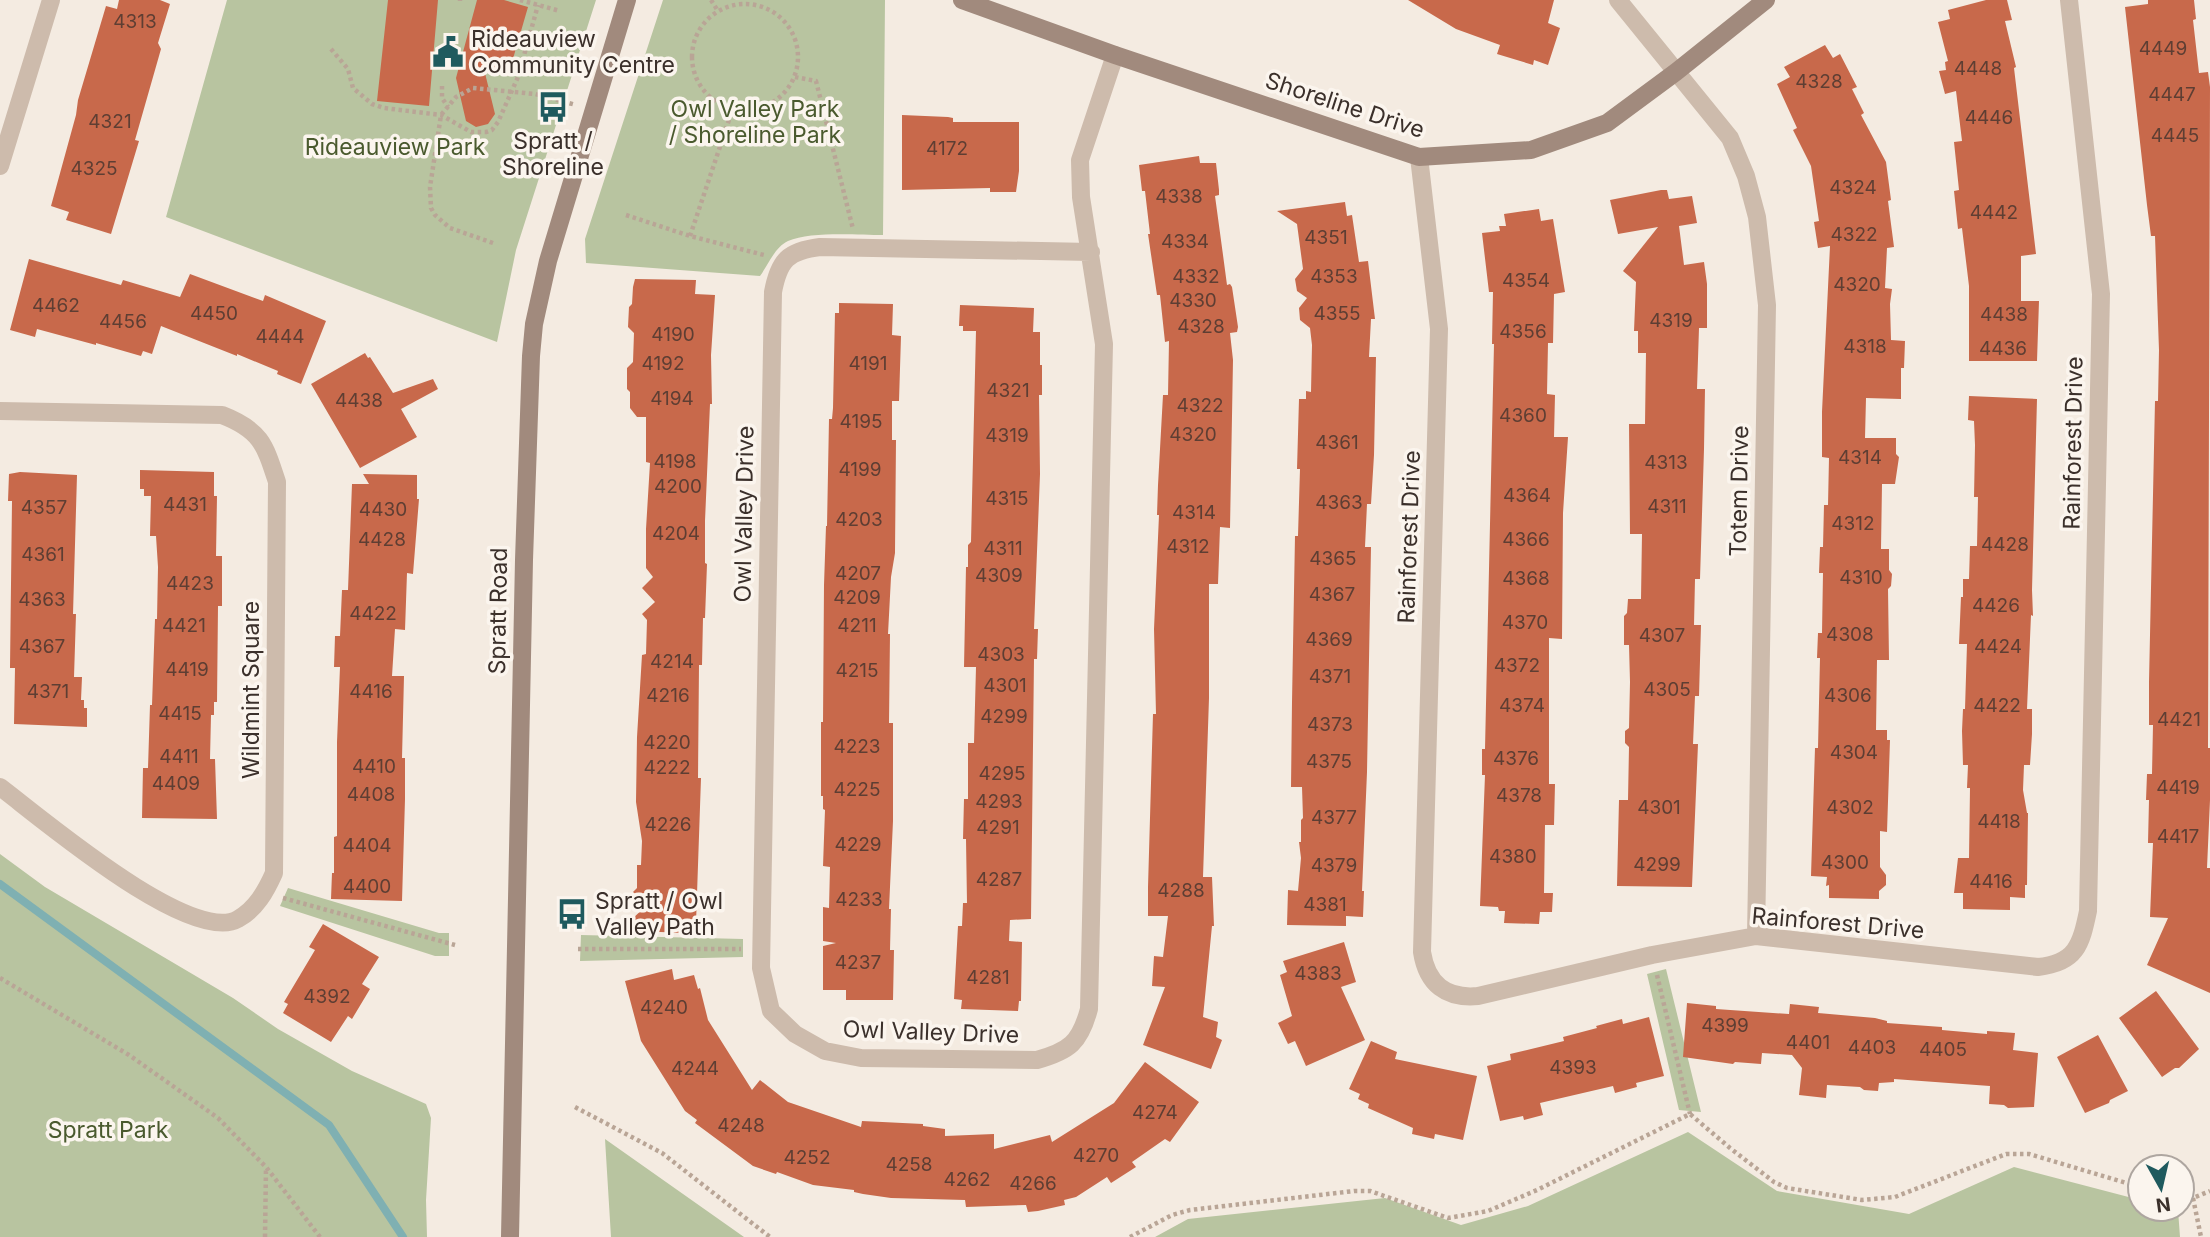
<svg xmlns="http://www.w3.org/2000/svg" width="2210" height="1237" font-family="Inter,sans-serif">
<rect width="100%" height="100%" fill="#f4ebe1"/>
<path fill="#b8c4a0" d="M227 0H596L516 250 497 342 166 217Z
M663 0H885L883 235C858 235 810 231 788 241 775 247 768 265 760 276L586 263 585 239Z
M0 854 45 887 233 998 278 1029 352 1071 426 1104 431 1118 426 1200 427 1237H0Z
M288 888 439 933H449V956H435L280 906Z
M581 935 743 939V957L580 961Z
M1666 969 1701 1112 1679 1110 1647 974Z
M1688 1132 1777 1191 1909 1214 2014 1167 2140 1200V1209L2178 1210 2180 1237H1155L1188 1219 1385 1198 1461 1225 1528 1206Z
M605 1139 744 1237H611Z"/>
<g fill="none" stroke-linecap="round" stroke-linejoin="round">
<path stroke="#7fb0b2" stroke-width="8" d="M0 884 329 1125 403 1237"/>
</g>
<path fill="#c8694b" d="M119 0H160L170 4 158 43 161 49 135 140 139 141 111 234 66 220 69 212 51 206 76 115 78 100 106 6 117 9Z
M388 0H438L429 106 377 101Z
M477 0H504L528 7 508 76 484 69 495 114 488 124 476 127 466 121 456 78Z
M1408 0H1554L1548 23 1560 28 1548 65 1534 60 1533 65 1497 54 1500 45 1456 29Z
M1986 0H2007L2012 20 2005 21 2016 67 2014 68 2036 254 2021 256V301H2039L2037 361H1969V286L1962 228 1958 229 1954 191 1959 190 1954 142 1962 141 1956 91 1945 94 1939 71 1946 70 1945 62 1948 61 1938 22 1950 19 1948 10Z
M2148 0H2194L2196 19 2193 20 2199 73 2208 72 2210 87 2208 748H2210V800L2207 868H2210V993L2147 965 2168 918 2150 917 2153 843H2148L2149 800H2146L2147 774H2152L2153 725H2149V682L2155 401H2158L2159 350 2155 236H2151L2147 205 2125 7 2148 4Z
M1825 45 1833 58 1840 54 1857 87 1852 89 1864 113 1861 115 1886 162 1891 200 1888 201 1894 247 1887 248 1885 288 1892 289 1890 304 1891 340 1905 341 1904 368H1901V399L1866 398 1865 438H1896V454L1899 457 1895 484H1882L1881 549H1889V570L1892 574 1891 586 1888 589 1889 660H1877L1876 730H1887V740H1890L1887 832 1880 831V867L1886 875V885L1879 891V899L1829 898V885L1826 886 1827 877 1811 876 1815 748H1818L1820 658H1817L1818 633H1822L1823 573H1819L1820 547H1823L1824 505H1828L1829 458 1822 457V412L1830 246 1818 248 1814 222 1819 221 1811 166 1793 130 1797 128 1777 84 1790 77 1784 67Z
M902 115 948 117 953 118V122H1019V171L1016 192H990V188L902 190Z
M1199 156 1200 163H1216L1219 190V195L1215 196 1223 255 1227 285 1230 284 1232 287 1238 327 1237 332 1230 333 1233 360 1230 528 1220 527 1218 584H1209V698L1203 877H1212L1214 926H1212L1203 1017 1218 1022 1216 1037 1222 1040 1211 1069 1143 1045 1165 987 1152 986 1154 956 1163 957 1168 916H1148V887L1153 714H1156L1154 629 1159 515H1157L1158 485 1163 395H1168L1169 341 1165 342 1160 295H1157L1148 234H1150L1145 191H1142L1139 165Z
M1661 190H1667L1669 199 1692 196 1697 223 1679 226 1684 265 1704 262 1707 284V328H1699L1697 389H1705L1704 449 1700 579H1695L1694 625H1701L1699 696H1695L1693 744H1698L1692 887 1617 886 1619 800H1628L1629 747 1625 743V731L1629 728 1630 682 1629 645H1624V616L1627 613 1628 599H1641L1642 534H1630L1629 424H1645L1646 353H1638V331H1634L1636 282 1623 271 1658 227 1618 234 1610 200Z
M1345 202 1347 216 1352 215 1359 262 1368 261 1375 319H1371L1369 357H1376L1374 455 1371 504H1367L1365 547H1371L1367 772 1362 891H1364L1363 917 1346 916V926L1287 925 1288 890 1298 891 1301 858 1299 842H1301V820L1303 818 1302 787H1291L1292 702 1295 536H1298L1300 469H1297L1299 399H1306V391L1311 392 1312 345 1310 328 1300 320 1299 308 1307 298 1297 291 1295 279 1303 269 1297 224 1277 211Z
M1539 209 1541 221 1553 219 1565 292 1554 294 1553 343H1548L1547 394 1555 395 1554 437H1568L1563 513 1562 639 1549 638V784H1555L1554 825H1545L1544 893H1553L1552 912H1540L1539 924 1504 923 1505 911H1499L1498 907 1480 906 1485 775H1482V749H1485L1494 344H1492L1493 292H1489L1482 233 1500 231 1499 226H1506L1504 214Z
M29 259 121 285 123 280 180 297 190 274 263 301 265 295 326 321 301 384 277 374 278 371 237 354V356L161 326 152 354 143 351 141 356 96 343V345L37 329 35 337 10 330Z
M635 279 696 280 695 294 715 295 711 355 712 404H710L705 521V563L707 564 705 618H703L702 665H699L698 778H701L696 923 684 922V933L637 931V925L631 920 646 906 633 892 637 888V865H641L642 841 636 802 637 737 642 655 646 654 647 620 642 614 655 602 642 588 653 577 646 568V529L650 463 646 462V417H637L630 408V392L627 389V368L633 362 634 333 628 327 629 307 632 304 633 287Z
M839 303 893 304 892 335 901 336 899 401H892V440H896L895 553 891 577 888 634H890L889 723H893V821L889 909H891L890 950H894L893 1000H846V990H823V946L836 943 823 941V907L829 908 830 867 823 866 825 810 823 809V796H821V722H823L824 585 826 526H827L829 419H832L833 408 835 313H839Z
M960 305 1034 308 1033 332H1040V365H1042V395H1039L1040 474 1034 629H1038L1037 659H1034L1031 919 1010 920 1009 941 1022 942 1021 1001H1019L1018 1011 961 1009 962 1000 954 999 958 926H962L963 903H967L966 839H963L964 799H968V743H974L976 667H964L966 567H968V545L971 542 976 331H963V326H959Z
M365 353 368 358 370 357 393 393 433 379 438 389 401 409 417 437 360 468 311 384Z
M1969 396 2037 399 2032 590 2033 616 2031 615 2027 709H2032V734L2030 765H2024L2023 790 2027 813H2028L2027 885H2025V898L2010 897V910L1963 909V893H1954L1958 858H1969L1970 788H1967L1968 765H1963L1962 731 1963 709H1965L1967 644H1959L1961 597H1963V579H1969L1970 546H1977L1978 497H1974L1975 445 1974 421 1968 420Z
M140 470 214 472V496H217L216 556H222V606H218L217 702H214V715H211L210 759H215L217 819 142 818 143 768H148L150 705H152L155 619H157L158 567 156 536H150L151 496H144V489H140Z
M20 472 77 475 73 614H76L74 677H82L81 700H84V708H87V727L14 724 15 668H10L12 501H8L9 474Z
M363 474 417 475V499H419L413 574 407 573 405 630 395 629 392 676H404L402 758H405V799L402 901 331 899 332 873H334V837L337 836V742L340 667H334L335 636H340L342 590H348L352 484H369Z
M323 924 379 957 362 984 370 989 352 1019 348 1016 331 1042 283 1013 288 1004 284 1002 315 950 309 947Z
M1344 942 1356 982 1341 987 1365 1040 1306 1066 1295 1041 1288 1044 1278 1023 1292 1016 1280 975 1287 972 1283 961Z
M672 969 674 980 694 975 698 989 700 988 708 1020 752 1090 760 1080 788 1102 861 1127 862 1121 923 1124V1126L945 1129V1136L994 1134V1149L1050 1135 1052 1142 1114 1103 1145 1062 1199 1102 1170 1142 1165 1139 1132 1162 1136 1167 1111 1183 1107 1177 1076 1197 1064 1200 1065 1205 1038 1211 1028 1212 1026 1205 966 1207 965 1200 891 1198 863 1194 854 1192V1190L813 1185 777 1172 776 1174 753 1166 695 1123 697 1120 685 1111 641 1041 625 981Z
M2156 991 2199 1049 2179 1068H2175L2162 1077 2119 1018Z
M1687 1003 1716 1006V1009L1789 1014 1790 1004 1819 1007 1818 1013 1875 1018 1887 1021V1023L1942 1027V1030L1987 1034V1031L2015 1033 2013 1050 2038 1053 2034 1107 2008 1108 2004 1105 1989 1104 1990 1086 1894 1079V1082L1879 1083 1878 1091 1864 1090 1860 1087 1827 1085 1826 1098 1799 1095 1802 1068 1792 1055 1762 1053 1761 1064 1735 1062 1733 1064 1683 1057Z
M1649 1017 1664 1076 1636 1083 1637 1087 1615 1093 1613 1086 1540 1103 1543 1115 1524 1120 1523 1116 1500 1121 1487 1066 1511 1060 1510 1054 1564 1041 1563 1037 1597 1028 1596 1026 1622 1019 1623 1024Z
M2098 1035 2128 1091 2110 1100 2109 1103 2085 1113 2057 1057Z
M1371 1041 1397 1052 1395 1059 1477 1076 1463 1140 1435 1134 1434 1139 1412 1134 1413 1128 1368 1108 1369 1104 1358 1099 1360 1094 1349 1089Z"/>
<g fill="none" stroke-linecap="round" stroke-linejoin="round">
<path stroke="#b9a596" stroke-width="4.5" stroke-dasharray="3.5 3.5" stroke-linecap="butt" d="M520 0 560 11
M711 0 718 11
M460 1V0
M692 57a53 53 0 1 1 106 0a53 53 0 1 1-106 0Z
M331 49 348 69 353 88 372 104 384 108 441 115 471 132H486L492 130 498 122 518 77 538 5
M795 77 816 81 853 229
M442 86V98L448 107
M626 215 690 236 764 255
M690 236 733 108
M493 243 450 228 435 215 431 208 430 187 441 115 456 97 473 88 535 94 576 105
M283 898 455 945
M578 949H741
M1657 975 1690 1114
M0 978 129 1055 218 1118 266 1167 320 1237
M575 1107 662 1153 770 1237
M2182 1198H2193L2210 1191
M2193 1198 2201 1237
M265 1237 266 1168
M1130 1237 1172 1215 1190 1210 1354 1191H1370L1448 1218 1488 1211 1537 1190 1690 1114 1730 1148 1774 1182 1787 1188 1862 1200 1895 1197 2006 1154H2029L2140 1187"/>
<path stroke="#cdbbac" stroke-width="18" d="M1618 0 1730 138 1746 176 1757 217 1767 305 1756 936
M1419 157 1439 329 1422 952C1427 984 1446 999 1478 996L1652 955 1756 936 2038 967C2076 963 2081 945 2088 911L2101 294 2069 0
M0 166 51 0
M1091 252 820 247C788 251 779 260 773 292L761 968 771 1011 795 1034 825 1051 861 1058 1037 1060C1069 1051 1080 1043 1089 1009L1104 344 1081 197 1080 160 1115 55
M0 411 222 415C261 430 265 445 277 482L274 873C266 891 256 909 238 919 191 946 40 817 0 787"/>
<path stroke="#a18a7d" stroke-width="18" d="M962 0 1115 55 1419 157 1531 150 1607 123 1676 72 1766 0
M510 1237 524 560 531 356 534 324 548 261 627 0"/>
</g>
<defs>
<symbol id="civic-bare" viewBox="-9 -9 18 18"><path d="M-.6-6.5H3V-4.5H.6V-3L4-1V1h2V6H-6V1h2V-1L-.6-3ZM-1.2 2.5V6h2.4V2.5Z" fill="#1f5a5e" stroke="#fbf5ee" stroke-width="2.5" paint-order="stroke"/></symbol>
<symbol id="bus-bare" viewBox="-9 -9 18 18"><path d="M-5-6H5V4H4V6H2V4H-2V6H-4V4H-5ZM-3.5-4V0h7V-4ZM-3.5 1.2v1.5H-2V1.2ZM2 1.2v1.5H3.5V1.2Z" fill="#1f5a5e" stroke="#fbf5ee" stroke-width="2.5" paint-order="stroke"/></symbol>
</defs>
<g fill-rule="evenodd">
<use href="#civic-bare" x="426" y="30" width="44" height="44"/>
<use href="#bus-bare" x="531" y="85" width="44" height="44"/>
<use href="#bus-bare" x="550" y="892" width="44" height="44"/>
</g>
<g text-anchor="middle" dominant-baseline="central" stroke-width="7" stroke-linejoin="round" paint-order="stroke">
<g font-size="19" fill="#5e3e33">
<text x="135" y="21">4313</text>
<text x="2163" y="48">4449</text>
<text x="1978" y="68">4448</text>
<text x="1819" y="81">4328</text>
<text x="2172" y="94">4447</text>
<text x="1989" y="117">4446</text>
<text x="110" y="121">4321</text>
<text x="2175" y="135">4445</text>
<text x="947" y="148">4172</text>
<text x="94" y="168">4325</text>
<text x="1853" y="187">4324</text>
<text x="1179" y="196">4338</text>
<text x="1994" y="212">4442</text>
<text x="1854" y="234">4322</text>
<text x="1326" y="237">4351</text>
<text x="1185" y="241">4334</text>
<text x="1196" y="276">4332</text>
<text x="1334" y="276">4353</text>
<text x="1526" y="280">4354</text>
<text x="1857" y="284">4320</text>
<text x="1193" y="300">4330</text>
<text x="56" y="305">4462</text>
<text x="214" y="313">4450</text>
<text x="1337" y="313">4355</text>
<text x="2004" y="314">4438</text>
<text x="1671" y="320">4319</text>
<text x="123" y="321">4456</text>
<text x="1201" y="326">4328</text>
<text x="1523" y="331">4356</text>
<text x="673" y="334">4190</text>
<text x="280" y="336">4444</text>
<text x="1865" y="346">4318</text>
<text x="2003" y="348">4436</text>
<text x="663" y="363">4192</text>
<text x="868" y="363">4191</text>
<text x="1008" y="390">4321</text>
<text x="672" y="398">4194</text>
<text x="359" y="400">4438</text>
<text x="1200" y="405">4322</text>
<text x="1523" y="415">4360</text>
<text x="861" y="421">4195</text>
<text x="1193" y="434">4320</text>
<text x="1007" y="435">4319</text>
<text x="1337" y="442">4361</text>
<text x="1860" y="457">4314</text>
<text x="675" y="461">4198</text>
<text x="1666" y="462">4313</text>
<text x="860" y="469">4199</text>
<text x="678" y="486">4200</text>
<text x="1527" y="495">4364</text>
<text x="1007" y="498">4315</text>
<text x="1339" y="502">4363</text>
<text x="185" y="504">4431</text>
<text x="1667" y="506">4311</text>
<text x="44" y="507">4357</text>
<text x="383" y="509">4430</text>
<text x="1194" y="512">4314</text>
<text x="859" y="519">4203</text>
<text x="1853" y="523">4312</text>
<text x="676" y="533">4204</text>
<text x="382" y="539">4428</text>
<text x="1526" y="539">4366</text>
<text x="2005" y="544">4428</text>
<text x="1188" y="546">4312</text>
<text x="1003" y="548">4311</text>
<text x="43" y="554">4361</text>
<text x="1333" y="558">4365</text>
<text x="858" y="573">4207</text>
<text x="999" y="575">4309</text>
<text x="1861" y="577">4310</text>
<text x="1526" y="578">4368</text>
<text x="190" y="583">4423</text>
<text x="1332" y="594">4367</text>
<text x="857" y="597">4209</text>
<text x="42" y="599">4363</text>
<text x="1996" y="605">4426</text>
<text x="373" y="613">4422</text>
<text x="1525" y="622">4370</text>
<text x="184" y="625">4421</text>
<text x="857" y="625">4211</text>
<text x="1850" y="634">4308</text>
<text x="1662" y="635">4307</text>
<text x="1329" y="639">4369</text>
<text x="42" y="646">4367</text>
<text x="1998" y="646">4424</text>
<text x="1001" y="654">4303</text>
<text x="672" y="661">4214</text>
<text x="1517" y="665">4372</text>
<text x="187" y="669">4419</text>
<text x="857" y="670">4215</text>
<text x="1330" y="676">4371</text>
<text x="1005" y="685">4301</text>
<text x="1667" y="689">4305</text>
<text x="48" y="691">4371</text>
<text x="371" y="691">4416</text>
<text x="668" y="695">4216</text>
<text x="1848" y="695">4306</text>
<text x="1522" y="705">4374</text>
<text x="1997" y="705">4422</text>
<text x="180" y="713">4415</text>
<text x="1004" y="716">4299</text>
<text x="2179" y="719">4421</text>
<text x="1330" y="724">4373</text>
<text x="667" y="742">4220</text>
<text x="857" y="746">4223</text>
<text x="1854" y="752">4304</text>
<text x="179" y="756">4411</text>
<text x="1516" y="758">4376</text>
<text x="1329" y="761">4375</text>
<text x="374" y="766">4410</text>
<text x="667" y="767">4222</text>
<text x="1002" y="773">4295</text>
<text x="176" y="783">4409</text>
<text x="2178" y="787">4419</text>
<text x="857" y="789">4225</text>
<text x="371" y="794">4408</text>
<text x="1519" y="795">4378</text>
<text x="999" y="801">4293</text>
<text x="1659" y="807">4301</text>
<text x="1850" y="807">4302</text>
<text x="1334" y="817">4377</text>
<text x="1999" y="821">4418</text>
<text x="668" y="824">4226</text>
<text x="998" y="827">4291</text>
<text x="2178" y="836">4417</text>
<text x="858" y="844">4229</text>
<text x="367" y="845">4404</text>
<text x="1513" y="856">4380</text>
<text x="1845" y="862">4300</text>
<text x="1657" y="864">4299</text>
<text x="1334" y="865">4379</text>
<text x="999" y="879">4287</text>
<text x="1991" y="881">4416</text>
<text x="367" y="886">4400</text>
<text x="1181" y="890">4288</text>
<text x="859" y="899">4233</text>
<text x="1325" y="904">4381</text>
<text x="858" y="962">4237</text>
<text x="1318" y="973">4383</text>
<text x="988" y="977">4281</text>
<text x="327" y="996">4392</text>
<text x="664" y="1007">4240</text>
<text x="1725" y="1025">4399</text>
<text x="1808" y="1042">4401</text>
<text x="1872" y="1047">4403</text>
<text x="1943" y="1049">4405</text>
<text x="1573" y="1067">4393</text>
<text x="695" y="1068">4244</text>
<text x="1155" y="1112">4274</text>
<text x="741" y="1125">4248</text>
<text x="1096" y="1155">4270</text>
<text x="807" y="1157">4252</text>
<text x="909" y="1164">4258</text>
<text x="967" y="1179">4262</text>
<text x="1033" y="1183">4266</text>
</g>
<g font-size="23" fill="#3b302b" stroke="#fbf5ee" text-anchor="start">
<text x="471" y="39">Rideauview<tspan x="471" dy="26">Community Centre</tspan></text>
<text x="553" y="141" text-anchor="middle">Spratt /<tspan x="553" dy="26">Shoreline</tspan></text>
<text x="595" y="901">Spratt / Owl<tspan x="595" dy="26">Valley Path</tspan></text>
</g>
<g font-size="23" fill="#3b302b" stroke="#fbf5ee">
<text transform="translate(1345 105) rotate(18)">Shoreline Drive</text>
<text transform="translate(2073 443) rotate(-89)">Rainforest Drive</text>
<text transform="translate(1739 491) rotate(-89)">Totem Drive</text>
<text transform="translate(744 514) rotate(-89)">Owl Valley Drive</text>
<text transform="translate(1409 537) rotate(-88)">Rainforest Drive</text>
<text transform="translate(498 611) rotate(-89)">Spratt Road</text>
<text transform="translate(251 690) rotate(-90)">Wildmint Square</text>
<text transform="translate(1838 923) rotate(5)">Rainforest Drive</text>
<text transform="translate(931 1032) rotate(2)">Owl Valley Drive</text>
</g>
<g font-size="23" fill="#4a5a2e" stroke="#fbf5ee">
<text x="755" y="109">Owl Valley Park<tspan x="755" dy="26">/ Shoreline Park</tspan></text>
<text x="395" y="147">Rideauview Park</text>
<text x="108" y="1130">Spratt Park</text>
</g>
</g>
<g transform="translate(2161 1188) rotate(172)"><circle r="33" fill="#fbf5ee" stroke="#aea6a0" stroke-width="2"/>
<path d="M0-5L12 26L0 18L-12 26Z" fill="#1f5a5e"/>
<text y="-10" font-size="19" font-weight="bold" text-anchor="middle" fill="#3b302b">N</text>
</g>
</svg>
